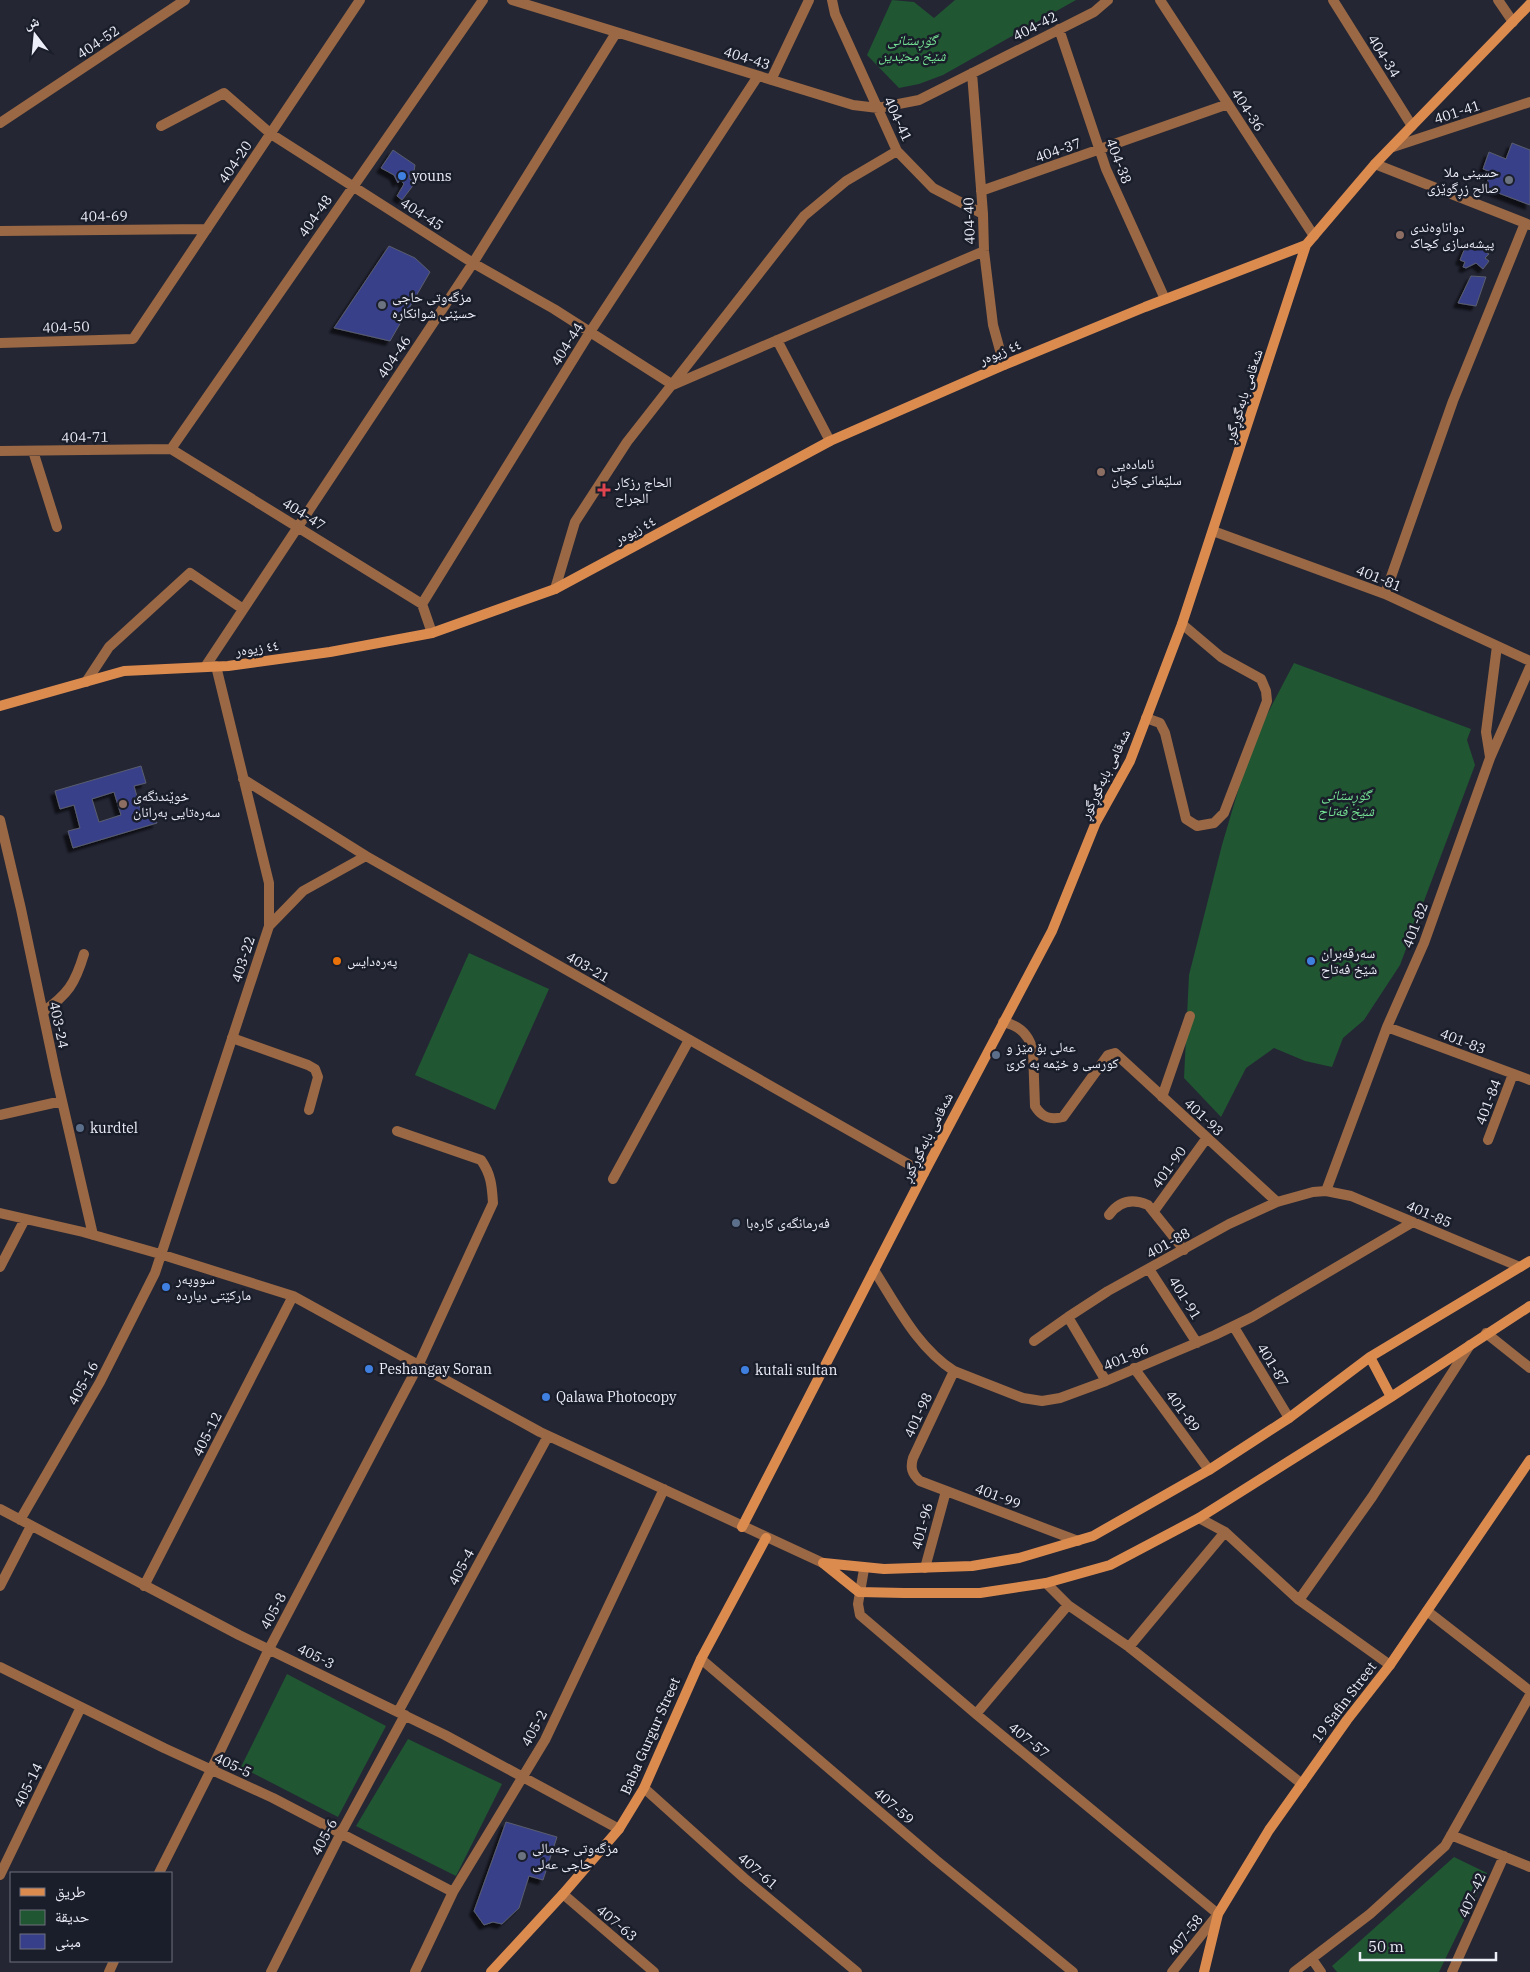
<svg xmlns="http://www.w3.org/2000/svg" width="1530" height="1972" font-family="'IBM Plex Serif','Noto Naskh Arabic',serif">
<defs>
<filter id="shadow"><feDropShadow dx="-4.5" dy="4.5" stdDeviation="1" flood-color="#0009"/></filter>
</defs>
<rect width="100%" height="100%" fill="#242634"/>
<path fill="#205631" d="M892 0 914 2 934 18 955 0H1076L943 75 919 84 899 88 867 55Z
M1294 663 1471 729 1467 740 1475 765 1400 965 1364 1020 1343 1038 1332 1067 1305 1061 1274 1048 1246 1068 1221 1117 1184 1078 1189 975 1222 845 1252 743Z
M469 953 549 989 495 1110 415 1075Z
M287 1674 386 1726 338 1817 241 1767Z
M408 1739 502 1784 456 1876 356 1826Z
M1454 1857 1487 1873 1439 1972H1337L1332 1966Z"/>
<path fill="#383f8a" stroke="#5a5e6e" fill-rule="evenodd" filter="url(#shadow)" d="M1512 143 1530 150V205L1485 188 1491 172 1483 169 1489 152 1506 159Z
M393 150 415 165 414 171H411L409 178 415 183 402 200 397 196 404 184 400 179 398 183 394 175 381 168Z
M1467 243 1489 248 1487 251V253L1489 254 1485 258 1489 261 1483 269 1476 263 1466 268 1463 267 1465 262 1460 260Z
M389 246 415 258 430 272 390 341 334 328Z
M1471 276 1486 277 1476 306 1458 303Z
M141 766 146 783 134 786 141 811 152 808 157 823 73 848 68 831 80 828 74 805 60 809 55 791ZM114 792 121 815 99 822 92 799Z
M506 1822 557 1837 543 1880 529 1876 519 1908 502 1924 493 1922 484 1925 474 1911Z"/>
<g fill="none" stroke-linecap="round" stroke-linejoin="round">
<path stroke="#9a6844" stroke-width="10" d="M43 1012C68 994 75 984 84 954
M232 1038 308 1065 315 1069 318 1077 309 1110
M397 1131 481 1160C491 1174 492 1186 493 1203L418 1366
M613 1179 689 1040"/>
<path stroke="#9a6844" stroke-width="10" d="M512 0 853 105 878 108 919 100 1094 12 1108 0
M832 0 835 14 897 151 933 188 983 214
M1160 0 1314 236
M1333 0 1412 126
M1498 0 1513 22
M1059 29 1106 169 1165 299
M972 73 983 214 984 251 993 325 1004 365
M771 80 809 0
M0 123 185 0
M161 126 224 93 271 134 473 263 554 309 673 385 984 251
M1393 147 1530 102
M1375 164 1530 225
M981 191 1228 104
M0 231 207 229
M777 340 830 441
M0 343 133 339 360 0
M171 449 483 0
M171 449 422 604
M0 451 171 449
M33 451 57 527
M1213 531 1385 594 1530 661
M555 589 575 522 627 442 804 216 846 181 897 151
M1385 594 1453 401 1525 223
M432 633 422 604 590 332 758 76
M205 667 473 263 616 33
M86 682 109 647 190 573 243 609
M1146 718 1160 723 1165 733 1186 819 1197 826 1214 823 1224 813 1267 701 1266 691 1261 679 1221 657 1182 624
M1490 757 1486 732 1497 646
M243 779 366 856 924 1173
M0 820 21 909 56 1075 93 1235
M269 926 303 891 366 856
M1003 1022C1019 1025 1029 1034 1033 1051L1035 1106C1042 1118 1051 1120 1063 1117L1108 1055 1115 1053 1277 1202
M1387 1027 1530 1080
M1162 1097 1190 1016
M0 1115 62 1101
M1488 1140 1513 1074
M1326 1191 1387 1027 1424 943 1490 758 1530 667
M1154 1211 1206 1139
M0 1213 83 1232 160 1254 293 1296 540 1432 823 1563
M1109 1215C1119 1201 1132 1198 1148 1205L1184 1250
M0 1267 25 1219
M1149 1269 1197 1343
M874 1270C897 1306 917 1347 954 1371L1023 1398 1042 1401 1060 1398 1106 1381 1215 1335 1252 1317 1413 1222
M1068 1317 1106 1381
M1234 1327 1289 1418
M1486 1333 1530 1368
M1034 1341 1068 1317 1108 1291 1229 1224 1277 1202 1313 1192 1326 1191 1351 1196 1520 1267
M1134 1368 1209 1470
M954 1371 913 1458C910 1468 912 1474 920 1481L1078 1541
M0 1509 239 1635 445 1735 619 1829
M1199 1518 1225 1532 1299 1600 1390 1665
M20 1520 100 1382 155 1273 269 926V883L216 666
M925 1568 946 1491
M864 1569 858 1604 860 1615 976 1714 1218 1914 1172 1972
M1046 1583 1068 1605 1129 1647 1302 1784
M0 1586 31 1526
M144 1586 293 1296
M1299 1600 1372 1497 1470 1345
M1427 1611 1530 1691
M1129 1647 1225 1532
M701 1659 936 1860 1073 1972
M0 1667 164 1748 273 1798 453 1892
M398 1712 548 1436
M976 1714 1068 1605
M644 1788 744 1878 857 1972
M1451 1835 1530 1867
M159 1873 211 1770 269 1649 418 1366
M0 1875 81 1707
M563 1894 654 1972
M1312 1959 1321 1972
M109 1972 114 1961
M271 1972 341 1833 405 1715
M415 1972 453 1892 545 1740 664 1489
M1294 1972 1370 1914 1445 1846 1530 1695
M1452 1972 1504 1856"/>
<path stroke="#dc8b4f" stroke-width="10" d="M0 706 124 671 228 666 330 652 432 633 555 589 830 441 1004 365 1145 307 1306 245
M1370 1357 1391 1397
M742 1527 924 1173 1052 931 1096 822 1130 761 1182 624 1306 245 1375 164 1530 4
M823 1563 859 1592 904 1593H980L1046 1583 1110 1565 1199 1518 1391 1397 1530 1306
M824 1563 884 1569 972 1566 1019 1558 1093 1536 1209 1470 1289 1418 1370 1357 1530 1261
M491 1972 563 1894 619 1829 644 1788 701 1659 766 1538
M1204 1972 1218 1914 1269 1830 1347 1720 1390 1665 1530 1460"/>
</g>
<g fill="#3f7fe0" stroke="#1a1d2a" stroke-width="2">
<circle cx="402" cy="176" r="5"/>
<circle cx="1311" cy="961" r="5"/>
<circle cx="166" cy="1287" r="5"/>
<circle cx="369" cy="1369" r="5"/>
<circle cx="745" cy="1370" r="5"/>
<circle cx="546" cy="1397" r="5"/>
</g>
<g fill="#6b7280" stroke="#1a1d2a" stroke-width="2">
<circle cx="1509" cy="180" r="5"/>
<circle cx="382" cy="305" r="5"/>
<circle cx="522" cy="1856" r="5"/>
</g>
<g fill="#8d6e63" stroke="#1a1d2a" stroke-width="2">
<circle cx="1400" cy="235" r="5"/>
<circle cx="1101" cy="472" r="5"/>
<circle cx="123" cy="804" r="5"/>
</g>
<path fill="#e0444e" stroke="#1a1d2a" stroke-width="2" d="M601.5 482.5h5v5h5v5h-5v5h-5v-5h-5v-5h5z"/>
<circle fill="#e8710a" stroke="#1a1d2a" stroke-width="2" cx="337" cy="961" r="5"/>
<g fill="#5c6f8a" stroke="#1a1d2a" stroke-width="2">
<circle cx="996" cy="1055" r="5"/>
<circle cx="80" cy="1128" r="5"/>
<circle cx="736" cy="1223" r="5"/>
</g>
<g text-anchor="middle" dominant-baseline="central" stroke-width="5" stroke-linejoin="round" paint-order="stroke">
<g font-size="14" fill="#eceef8" stroke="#1a1d2a">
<text transform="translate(1035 26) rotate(-27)">404-42</text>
<text transform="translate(98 42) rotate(-34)">404-52</text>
<text transform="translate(1384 56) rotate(58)">404-34</text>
<text transform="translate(747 58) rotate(17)">404-43</text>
<text transform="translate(1248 110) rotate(57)">404-36</text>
<text transform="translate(1457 112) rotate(-18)">401-41</text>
<text transform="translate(898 119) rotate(65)">404-41</text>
<text transform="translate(1058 150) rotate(-19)">404-37</text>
<text transform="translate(1119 161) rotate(69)">404-38</text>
<text transform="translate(235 162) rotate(-56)">404-20</text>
<text transform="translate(422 214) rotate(33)">404-45</text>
<text transform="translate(104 216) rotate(-1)">404-69</text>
<text transform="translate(315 216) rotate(-55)">404-48</text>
<text transform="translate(969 221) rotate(-92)">404-40</text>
<text transform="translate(66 327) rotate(-2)">404-50</text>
<text transform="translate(567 344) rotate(-58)">404-44</text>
<text transform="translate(1000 352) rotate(-23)">٤٤ زیوەر</text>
<text transform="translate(394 357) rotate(-56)">404-46</text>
<text transform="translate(1243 396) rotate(-72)">شەقامی بابەگوڕگوڕ</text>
<text transform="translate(85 437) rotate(-1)">404-71</text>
<text transform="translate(304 514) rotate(32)">404-47</text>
<text transform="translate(635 530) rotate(-28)">٤٤ زیوەر</text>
<text transform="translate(1379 578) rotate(22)">401-81</text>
<text transform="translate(257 648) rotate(-8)">٤٤ زیوەر</text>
<text transform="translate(1105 774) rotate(-64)">شەقامی بابەگوڕگوڕ</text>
<text transform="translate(1415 925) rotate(-69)">401-82</text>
<text transform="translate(243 959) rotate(-72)">403-22</text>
<text transform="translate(588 967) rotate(30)">403-21</text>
<text transform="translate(59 1025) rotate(78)">403-24</text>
<text transform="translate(1463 1041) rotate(21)">401-83</text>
<text transform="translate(1488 1102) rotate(-69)">401-84</text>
<text transform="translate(1204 1117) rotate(43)">401-93</text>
<text transform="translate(927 1137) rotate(-63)">شەقامی بابەگوڕگوڕ</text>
<text transform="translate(1169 1167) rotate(-54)">401-90</text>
<text transform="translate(1429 1214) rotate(23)">401-85</text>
<text transform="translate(1168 1243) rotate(-29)">401-88</text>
<text transform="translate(1185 1298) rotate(58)">401-91</text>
<text transform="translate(1126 1357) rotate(-23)">401-86</text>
<text transform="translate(1273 1365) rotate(59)">401-87</text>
<text transform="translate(83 1383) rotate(-61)">405-16</text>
<text transform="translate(1183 1411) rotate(54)">401-89</text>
<text transform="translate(918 1415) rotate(-65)">401-98</text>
<text transform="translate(207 1434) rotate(-63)">405-12</text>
<text transform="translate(998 1496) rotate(21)">401-99</text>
<text transform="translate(922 1526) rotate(-75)">401-96</text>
<text transform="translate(461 1567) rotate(-62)">405-4</text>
<text transform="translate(273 1611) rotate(-62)">405-8</text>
<text transform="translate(316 1656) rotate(26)">405-3</text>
<text transform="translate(1344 1702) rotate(-53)">19 Safin Street</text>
<text transform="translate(534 1728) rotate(-62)">405-2</text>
<text transform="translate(650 1736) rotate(-66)">Baba Gurgur Street</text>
<text transform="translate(1029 1740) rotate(39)">407-57</text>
<text transform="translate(233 1765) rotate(25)">405-5</text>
<text transform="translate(28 1785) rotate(-64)">405-14</text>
<text transform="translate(894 1806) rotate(41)">407-59</text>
<text transform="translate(324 1837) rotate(-62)">405-6</text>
<text transform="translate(758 1871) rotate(41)">407-61</text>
<text transform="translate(1472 1895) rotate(-66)">407-42</text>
<text transform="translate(617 1923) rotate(40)">407-63</text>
<text transform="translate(1185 1935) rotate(-52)">407-58</text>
</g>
<g font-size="14" font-style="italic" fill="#77e897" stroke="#1a1d2a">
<text x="912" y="40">گۆڕستانی<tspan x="912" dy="16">شێخ محێدین</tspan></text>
<text x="1346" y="795">گۆڕستانی<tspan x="1346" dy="16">شێخ فەتاح</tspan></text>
</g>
<g font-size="14" fill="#eceef8" stroke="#1a1d2a" text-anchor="start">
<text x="1499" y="172" text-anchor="end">حسینی ملا<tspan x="1499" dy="16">صالح زڕگوێزی</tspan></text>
<text x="412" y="176">youns</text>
<text x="1410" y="227">دواناوەندی<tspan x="1410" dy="16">پیشەسازی کچاک</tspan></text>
<text x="392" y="297">مزگەوتی حاجی<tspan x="392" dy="16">حسێنی شوانکارە</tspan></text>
<text x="1111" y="464">ئامادەیی<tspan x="1111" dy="16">سلێمانی کچان</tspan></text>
<text x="615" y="482">الحاج رزكار<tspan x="615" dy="16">الجراح</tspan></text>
<text x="133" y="796">خوێندنگەی<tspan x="133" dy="16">سەرەتایی بەرانان</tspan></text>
<text x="1321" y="953">سەرقەبران<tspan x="1321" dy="16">شێخ فەتاح</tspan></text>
<text x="347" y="961">پەرەدایس</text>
<text x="1006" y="1047">عەلی بۆ مێز و<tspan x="1006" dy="16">کورسی و خێمە بە کرێ</tspan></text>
<text x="90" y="1128">kurdtel</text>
<text x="746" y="1223">فەرمانگەی کارەبا</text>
<text x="176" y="1279">سووپەر<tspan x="176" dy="16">مارکێتی دیاردە</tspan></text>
<text x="379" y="1369">Peshangay Soran</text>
<text x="755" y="1370">kutali sultan</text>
<text x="556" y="1397">Qalawa Photocopy</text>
<text x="532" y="1848">مزگەوتی جەمالی<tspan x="532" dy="16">حاجی عەلی</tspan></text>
</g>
</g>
<rect x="10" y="1872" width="162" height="90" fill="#1a1d2a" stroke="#6e717c"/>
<rect x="20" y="1888" width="25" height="8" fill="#dc8b4f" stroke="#6e717c"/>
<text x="55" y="1897" font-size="15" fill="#eceef8">طريق</text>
<rect x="20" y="1910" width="25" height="15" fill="#205631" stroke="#6e717c"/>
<text x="55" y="1922" font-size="15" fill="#eceef8">حديقة</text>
<rect x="20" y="1934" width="25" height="15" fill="#383f8a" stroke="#6e717c"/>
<text x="55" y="1947" font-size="15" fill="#eceef8">مبنى</text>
<g transform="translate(35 35) rotate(344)" stroke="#1a1d2a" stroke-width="4" paint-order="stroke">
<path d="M0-4L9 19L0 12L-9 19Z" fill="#eceef8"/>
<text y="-8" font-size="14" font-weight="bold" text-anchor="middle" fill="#eceef8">ش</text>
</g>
<path d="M1360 1952v8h136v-8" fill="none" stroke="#eceef8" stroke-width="2.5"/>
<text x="1368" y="1952" font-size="15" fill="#eceef8" stroke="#1a1d2a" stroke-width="4" paint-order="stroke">50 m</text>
</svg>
